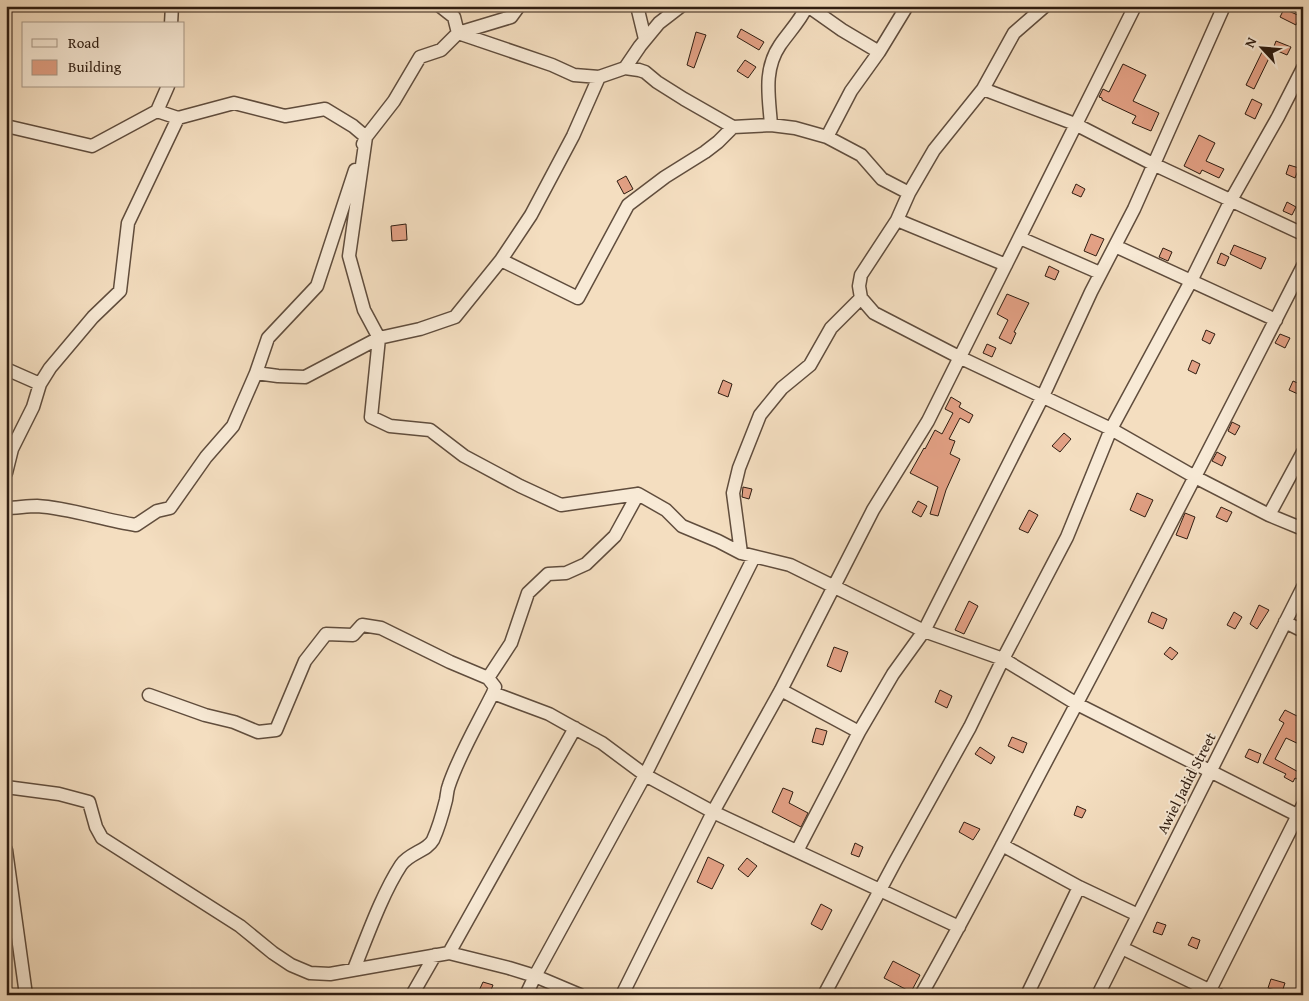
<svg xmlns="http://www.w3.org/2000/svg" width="1309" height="1001" font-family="'Gentium Book Plus',serif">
<rect width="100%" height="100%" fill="#f4dec0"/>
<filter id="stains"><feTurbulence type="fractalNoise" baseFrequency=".004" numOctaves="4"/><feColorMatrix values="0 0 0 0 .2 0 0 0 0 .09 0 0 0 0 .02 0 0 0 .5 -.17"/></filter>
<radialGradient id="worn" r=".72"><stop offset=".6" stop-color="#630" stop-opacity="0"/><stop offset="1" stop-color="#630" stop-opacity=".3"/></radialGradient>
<path fill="#e2a084" stroke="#2f1d11" d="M1284 9 1300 16 1296 25 1280 17Z
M741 29 764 42 759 50 737 37Z
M696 32 706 35 694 68 687 65Z
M1276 41 1291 47 1287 55 1273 49Z
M1263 50 1271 54 1254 89 1246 85Z
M745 60 756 67 748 78 737 71Z
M1123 64 1146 75 1133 101 1159 113 1151 131 1132 123 1136 116 1102 100V98L1099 97 1103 89 1109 92Z
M1252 99 1262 104 1255 119 1245 114Z
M1199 135 1215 143 1206 161 1224 169 1219 178 1202 170 1200 174 1184 166Z
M1289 165 1299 168 1295 178 1286 174Z
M626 176 633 189 624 194 617 181Z
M1076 184 1085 189 1081 197 1072 193Z
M1287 202 1296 207 1292 215 1283 211Z
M406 224 407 240 392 241 391 226Z
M1091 234 1104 239 1096 256 1084 251Z
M1234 245 1266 258 1261 269 1230 254Z
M1163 248 1172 252 1168 261 1159 257Z
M1221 253 1229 257 1225 266 1217 263Z
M1049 266 1059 271 1055 280 1045 276Z
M1007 294 1029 303 1014 332 1016 333 1011 344 999 338 1008 320 997 314Z
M1206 330 1215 334 1210 344 1202 340Z
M1280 334 1290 338 1285 348 1275 343Z
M987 344 996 348 992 357 983 353Z
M1192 360 1200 364 1196 374 1188 370Z
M723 380 732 384 728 397 718 393Z
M1293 381 1302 385 1298 394 1289 390Z
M951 397 961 403 959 407 973 415 969 423 960 418 949 439 955 441 950 454 960 459 946 490 938 516 930 514 938 487 910 473 924 448 925 449 935 430 942 434 953 413 945 409Z
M1232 422 1240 426 1235 435 1228 431Z
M1064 433 1071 439 1060 452 1052 446Z
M1217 452 1226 457 1222 466 1212 461Z
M743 487 752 489 749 499 742 497Z
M1137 493 1153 500 1145 517 1130 510Z
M918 501 927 506 921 517 912 512Z
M1221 507 1232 512 1227 522 1216 517Z
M1029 510 1038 515 1028 533 1019 529Z
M1185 513 1195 517 1187 539 1176 535Z
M969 601 978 606 964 634 955 630Z
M1259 605 1269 610 1257 629 1250 624Z
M1152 612 1167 619 1163 629 1148 622Z
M1234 612 1242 617 1235 629 1227 625Z
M834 647 848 652 841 672 827 666Z
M1170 647 1178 653 1172 660 1164 654Z
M940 690 952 696 947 708 935 702Z
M1285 710 1303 719V746L1286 738 1275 759 1302 774 1299 780 1295 778 1293 782 1284 777 1286 774 1263 763 1284 723 1279 720Z
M816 728 827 731 823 745 812 742Z
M1012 737 1027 743 1023 753 1008 746Z
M980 747 995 757 991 764 975 754Z
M1249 749 1261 754 1258 763 1245 757Z
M783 788 793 792 789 803 808 813 801 827 772 812Z
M1077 806 1086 810 1082 818 1074 815Z
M964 822 980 829 973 840 959 832Z
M855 843 863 847 859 857 851 854Z
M708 857 724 865 712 889 697 882Z
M747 858 757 866 748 877 738 869Z
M821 904 832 910 822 930 811 924Z
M1157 922 1166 925 1162 935 1153 932Z
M1192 937 1200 940 1197 949 1188 945Z
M893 961 920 975 911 992 884 978Z
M1271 979 1285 983 1282 992 1268 988Z
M483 982 493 985 489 995H477Z"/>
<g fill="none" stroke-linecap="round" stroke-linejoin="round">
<defs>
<path id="minor" d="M440 6 454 17 458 33 552 65 574 75 599 77 625 68 639 70 645 72 657 82 684 99 733 127 771 125 795 128 827 137 861 155 882 179 909 193 897 220 861 275 859 286 861 298 874 313 959 357 1111 429 1195 477 1269 515 1303 529
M637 6 645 39
M808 6 842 30 879 52
M171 24 172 6
M625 68 640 46 659 23 681 6
M983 89 1075 124 1153 164 1303 234
M157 111 178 118 234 103 285 116 325 109 353 126 366 137
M771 125C769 97 763 70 780 45 789 32 800 21 807 6
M6 126 92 146 157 111 168 86
M366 137 349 256 364 310 379 338 371 417 390 426 430 430 464 456 520 486 561 505 638 494 666 510 682 526 718 541 741 553 790 565 924 631 1003 659 1077 704 1303 818
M827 137 851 91 879 52 907 6
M363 144 366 137 394 101 420 57 441 50 458 33 511 17 519 6
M909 193 934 150 983 89 1014 33 1045 6
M897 220 1006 265
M1020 238 1100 273
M1115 246 1276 320
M501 260 531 215 573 136 599 77
M6 369 40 384
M256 373 268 338 317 286 355 170
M6 473 12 449 33 407 40 384 50 368 93 317 120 291 128 223 178 118
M6 508C16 508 27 506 37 506 70 508 103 520 136 525L157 511 170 508 206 457 233 426 256 373 278 376 305 377 379 338 420 329 455 317 501 260 578 298 628 205 665 177 705 152 718 142 733 127
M1269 515 1303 452
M741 553 733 493 739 468 760 415 782 388 810 365 831 328 861 298
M1285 622 1303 631
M488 678 511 643 528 593 548 574 566 573 586 564 615 536 638 494
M781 690 859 732
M149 695 205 715 234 722 258 732 276 730 305 661 326 634 353 635 362 625 381 628 450 662 488 678 495 687 493 693 549 714 565 723 602 743 645 775 713 812 959 927
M6 787 59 794 89 802 96 827 102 838 240 926 273 953 291 965 310 973 330 974 449 953 509 968 535 976 645 775 754 557
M1002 845 1079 887 1138 915
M6 850 26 995
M797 851 859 732 893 674 924 631 1043 396 1091 292 1134 209 1224 6
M1122 948 1219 995
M449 953 575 728
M354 969C367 937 382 894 401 865 409 853 427 851 433 840 438 829 443 812 446 800 447 795 447 790 449 785 460 753 478 723 493 693
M1210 990 1303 805
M412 995 435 955
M526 995 535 976 580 995
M622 995 713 812 781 690 873 510 928 421 1135 6
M824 995 895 862 970 727 1003 659 1067 537 1111 429 1191 281 1231 200 1278 117 1303 68
M921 995C966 916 1007 835 1050 754 1136 592 1220 429 1303 266
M1027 995 1079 887
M1098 995 1303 587"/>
</defs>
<use href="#minor" stroke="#604d3d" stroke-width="15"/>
<use href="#minor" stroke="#f8ead6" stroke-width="12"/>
</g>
<g text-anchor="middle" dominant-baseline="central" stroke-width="4" stroke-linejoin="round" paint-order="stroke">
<g font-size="15" fill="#2f1d11" stroke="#f8ead6">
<text transform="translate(1186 783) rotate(-63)">Awiel Jadid Street</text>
</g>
</g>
<rect width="1309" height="1001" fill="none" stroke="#f4dec0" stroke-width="25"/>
<rect x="8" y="8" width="1294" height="986" fill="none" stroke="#2f1d11" stroke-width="2.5"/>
<rect x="12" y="12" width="1284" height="976" fill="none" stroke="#2f1d11"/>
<rect x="22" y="22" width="162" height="65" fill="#f8ead6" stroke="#a89887"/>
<rect x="32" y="39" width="25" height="8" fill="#f8ead6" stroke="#a89887"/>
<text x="68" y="48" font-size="15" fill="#2f1d11">Road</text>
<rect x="32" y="60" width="25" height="15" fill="#e2a084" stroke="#a89887"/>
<text x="68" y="72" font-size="15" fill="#2f1d11">Building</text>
<g transform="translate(1262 48) rotate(296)" stroke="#f8ead6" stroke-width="4" paint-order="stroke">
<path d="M0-4L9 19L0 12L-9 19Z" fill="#2f1d11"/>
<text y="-8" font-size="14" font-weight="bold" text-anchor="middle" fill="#2f1d11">N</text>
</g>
<rect width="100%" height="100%" filter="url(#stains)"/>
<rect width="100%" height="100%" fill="url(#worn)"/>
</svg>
